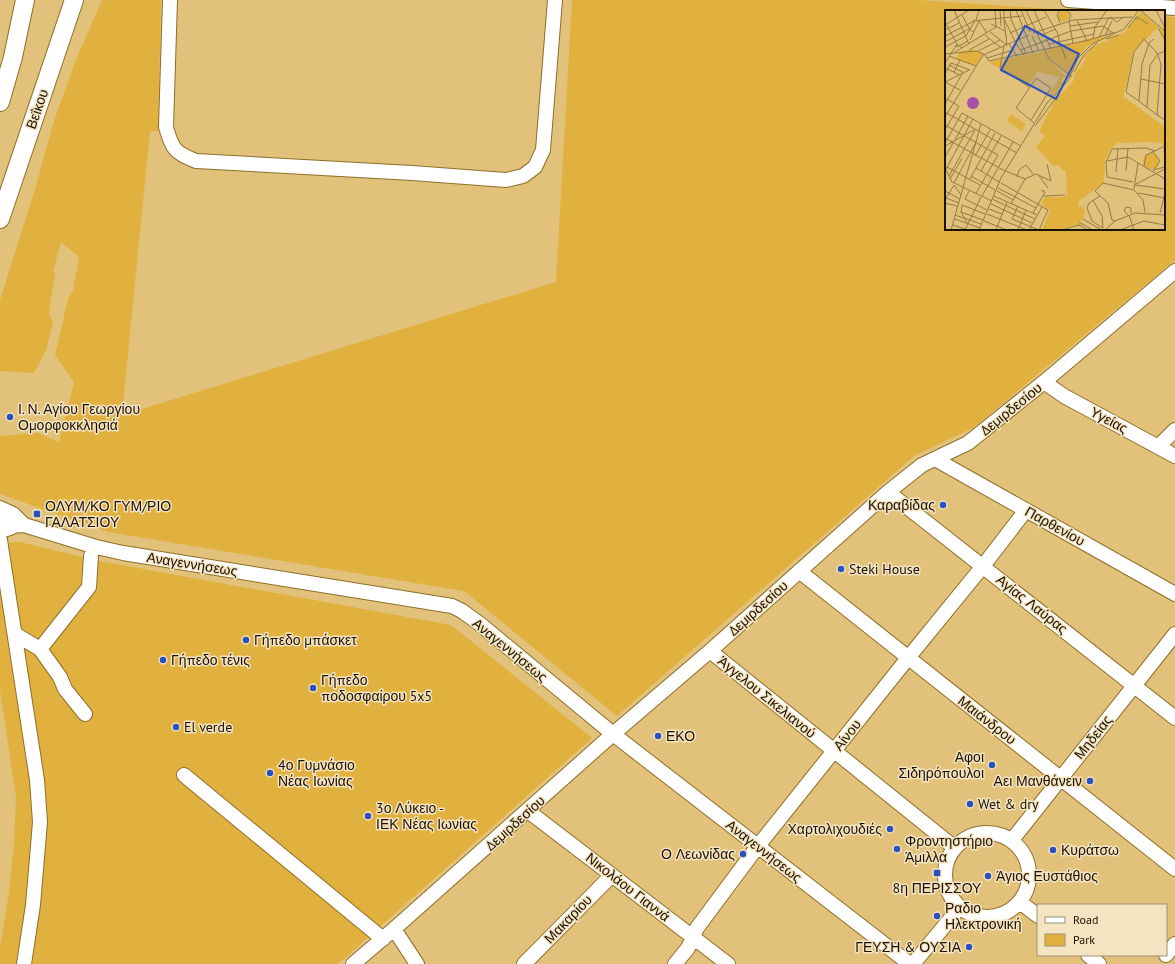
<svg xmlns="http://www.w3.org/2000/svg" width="1175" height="964" font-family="'PT Sans',sans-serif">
<rect width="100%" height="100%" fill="#e2c17a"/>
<path fill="#e1b13f" d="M102 0H161L158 131H150L122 415 556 282 572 0H918L1084 11H946V229H1164V16L1175 17V260L973 428 914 456 617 716 464 591 108 532 0 494V436L38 433 59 442 74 382 55 355 68 299 73 290 79 257 61 242 53 271 55 273 49 314 53 322 46 350 34 373 0 371V300L36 186 53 124 75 62Z
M20 542 100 561 451 625 592 738 338 964H0V947L9 892 14 843 16 797 0 690V545L4 543Z"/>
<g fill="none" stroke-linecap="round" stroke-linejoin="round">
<defs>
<path id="minor" d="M170 0 166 127C172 149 175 153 196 161L412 173 506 180 523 176 535 167 543 150 555 0
M1068 0 1175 8
M1044 382 1064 396 1175 456
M1159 446 1175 430
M935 459 1175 594
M888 492 1175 718
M0 508 13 514 24 525
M0 523 10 526 24 525 96 547 123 553 452 606 462 611 480 624 613 734 910 964
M0 540 37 780 40 822 33 905 24 964
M799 571 1175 869
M15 634 40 649 60 677 65 689 85 714
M40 649 89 587 91 556
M710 651 955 848
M184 775 383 939
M528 811 728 964
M945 875a42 42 0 1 1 84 0a42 42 0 1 1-84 0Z
M1012 840 1175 634
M1020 902 1038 916
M394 929 417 964
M1088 955 1099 964
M1166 955 1175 944
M353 964 394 929 613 734 710 651 888 492 922 465 968 443 1044 382 1175 271
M524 964 612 875
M675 964 688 948 697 928 758 846 908 658 983 566 1026 510
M913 964 960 907"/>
<path id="major" d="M0 102 13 57 25 0
M0 219 74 0
M0 529 10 526"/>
</defs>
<use href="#minor" stroke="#8e6f26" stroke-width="16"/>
<use href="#major" stroke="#8e6f26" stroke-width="20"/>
<use href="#minor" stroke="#fff" stroke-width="14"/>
<use href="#major" stroke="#fff" stroke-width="18"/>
</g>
<g fill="#2950bf" stroke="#f5e4c2" stroke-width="1.5">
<circle cx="10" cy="417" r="4"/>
<circle cx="943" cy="505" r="4"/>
<rect x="33" y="510" width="8" height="8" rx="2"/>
<circle cx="841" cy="569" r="4"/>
<circle cx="246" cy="640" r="4"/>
<circle cx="163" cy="660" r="4"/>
<circle cx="313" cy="688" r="4"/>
<circle cx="176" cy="727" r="4"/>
<circle cx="658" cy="736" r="4"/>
<circle cx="992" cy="765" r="4"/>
<circle cx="270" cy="773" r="4"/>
<circle cx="1090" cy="781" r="4"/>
<circle cx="970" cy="804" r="4"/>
<circle cx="368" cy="816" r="4"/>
<circle cx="890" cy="829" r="4"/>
<circle cx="897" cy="849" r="4"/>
<circle cx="1053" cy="850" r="4"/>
<circle cx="743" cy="854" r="4"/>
<rect x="933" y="869" width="8" height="8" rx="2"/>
<circle cx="988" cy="876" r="4"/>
<circle cx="937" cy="916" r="4"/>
<circle cx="969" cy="947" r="4"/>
</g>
<g text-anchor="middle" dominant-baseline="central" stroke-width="3" stroke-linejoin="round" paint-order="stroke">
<g font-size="14" fill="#1b1100" stroke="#f5e4c2">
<text transform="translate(37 109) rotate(-71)">Βεΐκου</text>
<text transform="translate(1011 409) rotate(-39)">Δεμιρδεσίου</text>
<text transform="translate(1109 420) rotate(28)">Υγείας</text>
<text transform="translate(1055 526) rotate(29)">Παρθενίου</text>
<text transform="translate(192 564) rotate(9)">Αναγεννήσεως</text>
<text transform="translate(1032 604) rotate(38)">Αγίας Λαύρας</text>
<text transform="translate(758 608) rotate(-42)">Δεμιρδεσίου</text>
<text transform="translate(510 650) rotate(39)">Αναγεννήσεως</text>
<text transform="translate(767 697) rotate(39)">Άγγελου Σικελιανού</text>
<text transform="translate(987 720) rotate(38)">Μαιάνδρου</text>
<text transform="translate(847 735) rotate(-52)">Αίνου</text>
<text transform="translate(1093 737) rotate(-52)">Μηδείας</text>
<text transform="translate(515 823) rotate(-42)">Δεμιρδεσίου</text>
<text transform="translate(764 851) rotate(38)">Αναγεννήσεως</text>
<text transform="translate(628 887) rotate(38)">Νικολάου Γιαννά</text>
<text transform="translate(568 919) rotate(-46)">Μακαρίου</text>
</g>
<g font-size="14" fill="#1b1100" stroke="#f5e4c2" text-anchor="start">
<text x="18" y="409">Ι. Ν. Αγίου Γεωργίου<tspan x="18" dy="16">Ομορφοκκλησιά</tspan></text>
<text x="935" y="505" text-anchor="end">Καραβίδας</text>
<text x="45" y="506">ΟΛΥΜ/ΚΟ ΓΥΜ/ΡΙΟ<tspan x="45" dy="16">ΓΑΛΑΤΣΙΟΥ</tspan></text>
<text x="849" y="569">Steki House</text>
<text x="254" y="640">Γήπεδο μπάσκετ</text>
<text x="171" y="660">Γήπεδο τένις</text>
<text x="321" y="680">Γήπεδο<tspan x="321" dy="16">ποδοσφαίρου 5x5</tspan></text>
<text x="184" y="727">El verde</text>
<text x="666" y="736">ΕΚΟ</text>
<text x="984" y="757" text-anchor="end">Αφοι<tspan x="984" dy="16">Σιδηρόπουλοι</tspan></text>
<text x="278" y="765">4ο Γυμνάσιο<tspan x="278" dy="16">Νέας Ιωνίας</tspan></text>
<text x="1082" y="781" text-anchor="end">Αει Μανθάνειν</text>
<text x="978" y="804">Wet &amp; dry</text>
<text x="376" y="808">3ο Λύκειο -<tspan x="376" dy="16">ΙΕΚ Νέας Ιωνίας</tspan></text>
<text x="882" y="829" text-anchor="end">Χαρτολιχουδιές</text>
<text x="905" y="841">Φροντηστήριο<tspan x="905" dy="16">Άμιλλα</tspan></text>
<text x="1061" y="850">Κυράτσω</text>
<text x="735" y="854" text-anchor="end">Ο Λεωνίδας</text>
<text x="996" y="876">Άγιος Ευστάθιος</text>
<text x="937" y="888" text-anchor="middle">8η ΠΕΡΙΣΣΟΥ</text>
<text x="945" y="908">Ραδιο<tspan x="945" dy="16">Ηλεκτρονική</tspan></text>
<text x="961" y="947" text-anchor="end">ΓΕΥΣΗ &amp; ΟΥΣΙΑ</text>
</g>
</g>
<g transform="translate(945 10)">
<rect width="220" height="220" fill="#e2c17a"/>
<path d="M118 0 125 4 123 10 116 12 112 6 114 1ZM196 2 220 22V29L213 17 189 41 177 92 179 87 220 117V135L218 138 217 133 205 132 173 133 174 131 165 140 160 150 159 173 134 191 133 197 138 196 140 201 138 209 134 212 139 216 129 215 116 220H97L105 201 96 193 100 187H119L122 185 121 161 117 160 114 155 108 156 91 137 100 126 94 121 110 90 129 70V65L140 50 138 46 162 33 143 43 148 37 157 32H164L162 30 180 22ZM168 23 142 36 131 50 124 64 105 49 101 40ZM27 39 39 44 31 56 11 49 14 42ZM100 41 104 50 123 68 118 67 117 72H120L105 87 103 86 115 67 92 62 83 76 44 52ZM66 104 81 114 77 121 62 111ZM198 151a8 8 0 1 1 16 0a8 8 0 1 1-16 0Z" fill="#e1b13f"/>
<path d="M22 93a6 6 0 1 1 12 0a6 6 0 1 1-12 0Z" fill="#a751ac"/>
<path fill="none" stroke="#927b49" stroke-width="1" d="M9 0 24 34M40 0H55M55 0 56 16M59 0V9L70 31M65 0 66 9 81 44M71 0 88 43M76 0 85 22M81 0 104 49 127 67M89 0 106 39M99 0 113 24 115 36M115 0 112 4 115 13M120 0 126 4 124 11 128 33M195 0 220 21M211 0 220 18M17 5 25 20 29 22M165 7 172 12 178 7M190 9 194 8 203 14M59 10 62 35M132 10 142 31M28 11 77 6M34 11 42 23M0 12 12 34 17 38M46 14 60 21M0 15 24 0M125 16 153 12M183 18 192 6M213 18 220 30M0 20 14 13M45 22 62 35M65 23 101 7M88 23 128 10 187 7M99 24 111 19M40 25 55 37M160 25 167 11M0 26 31 10 34 0M21 26 29 12M87 26 94 41M154 27 164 7M148 29 150 17 162 0M161 29 174 25M25 30 34 11M0 32 24 19M70 32 79 45M64 34 72 46M104 34 149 24M11 35 12 37 23 31M59 36 55 58 84 77M116 36 121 49M0 37 21 26M24 40 44 29M76 40 126 21 158 16 168 23M33 41 55 30M10 42 51 17 50 0M0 44 31 41 39 44 44 51 144 30 170 22M4 46 31 56M42 48 68 40M0 53 12 34M4 55 19 63M0 58 15 65M9 62 15 50M129 62 139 45 152 33M0 64 6 53 25 60M196 69 220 74M0 72 24 60M0 72 15 80M0 88 14 96 0 120M194 91 197 54 204 33 209 29M0 94 17 64M202 97 205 55 213 44 220 41M0 102 72 143M212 105 216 54 212 43 199 29 189 42 181 82 182 83 194 91 212 105 220 110M0 107 38 45 84 25M86 110 106 78 91 68 71 98 89 113M0 115 53 145 31 183M90 116 113 85M0 128 60 161M10 130 23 106M0 133 17 103 76 136M0 136 29 120M219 138 220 153M30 146 45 120M0 147 8 133M162 151 183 147 220 169M199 156 201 145 220 136M2 157 35 175M31 158 54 172M1 160 7 172 47 191M208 160 220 157M0 161 28 109M36 161 56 126M61 161 80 169 91 164 106 171 102 154M181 161 183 138M208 161 215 151 208 142M171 162 173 138M4 166 30 120M26 166 50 180M94 166 103 178M72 167 74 160 81 155 88 164M162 167 161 152 167 139 201 138 210 141M162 167 188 172M5 169 17 148M25 169 50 123M9 173 30 134M56 173 103 200 94 220M191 174 220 159M9 175 16 185M190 175 220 179M53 178 91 198M189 179 193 153M0 181 15 189M24 181 20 189 42 200M52 181 68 190M193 183 220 188M37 186 68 132M49 186 92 205M98 186 120 185M155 186 144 193 142 198 147 211 158 218M1 188 14 193M47 189 90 209M0 190 9 175M148 190 157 206 158 218M0 193 12 196M46 194 87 213M66 194 80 169M44 199 57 204M16 202 38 210M88 203 100 182 96 180M215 203 220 183M42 204 82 220M10 205 36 214M183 205 179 201 181 197 186 198V203M184 205 189 220M10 209 35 218M67 209 94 220M67 209 73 196M138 209 155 219M39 211 62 220M170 211 167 210 163 193 150 181 158 173 189 180 198 190 200 202M134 212 146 219M22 213 16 202 17 195 40 204M8 215 20 219M6 220 36 114M20 220 36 187M34 220 56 168 102 93 123 71 133 48 147 34 179 19 194 0M51 220 62 192M73 220 81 200M84 220 97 197M117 220 134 215 143 220M160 220 170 211 190 203 220 205M175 220 199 211 220 215"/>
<path fill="#2950bf" fill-opacity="0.15" stroke="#2950bf" stroke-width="2" d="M80 16 134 44 111 89 56 60Z"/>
<rect width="220" height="220" fill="none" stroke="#1b1100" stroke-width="2"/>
</g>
<rect x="1037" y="904" width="130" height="52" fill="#f5e4c2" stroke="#9e9074"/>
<rect x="1045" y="917" width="20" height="6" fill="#ffffff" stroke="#9e9074"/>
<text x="1073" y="924" font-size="12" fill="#1b1100">Road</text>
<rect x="1045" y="934" width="20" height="12" fill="#e1b13f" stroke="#9e9074"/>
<text x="1073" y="944" font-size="12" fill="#1b1100">Park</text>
</svg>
